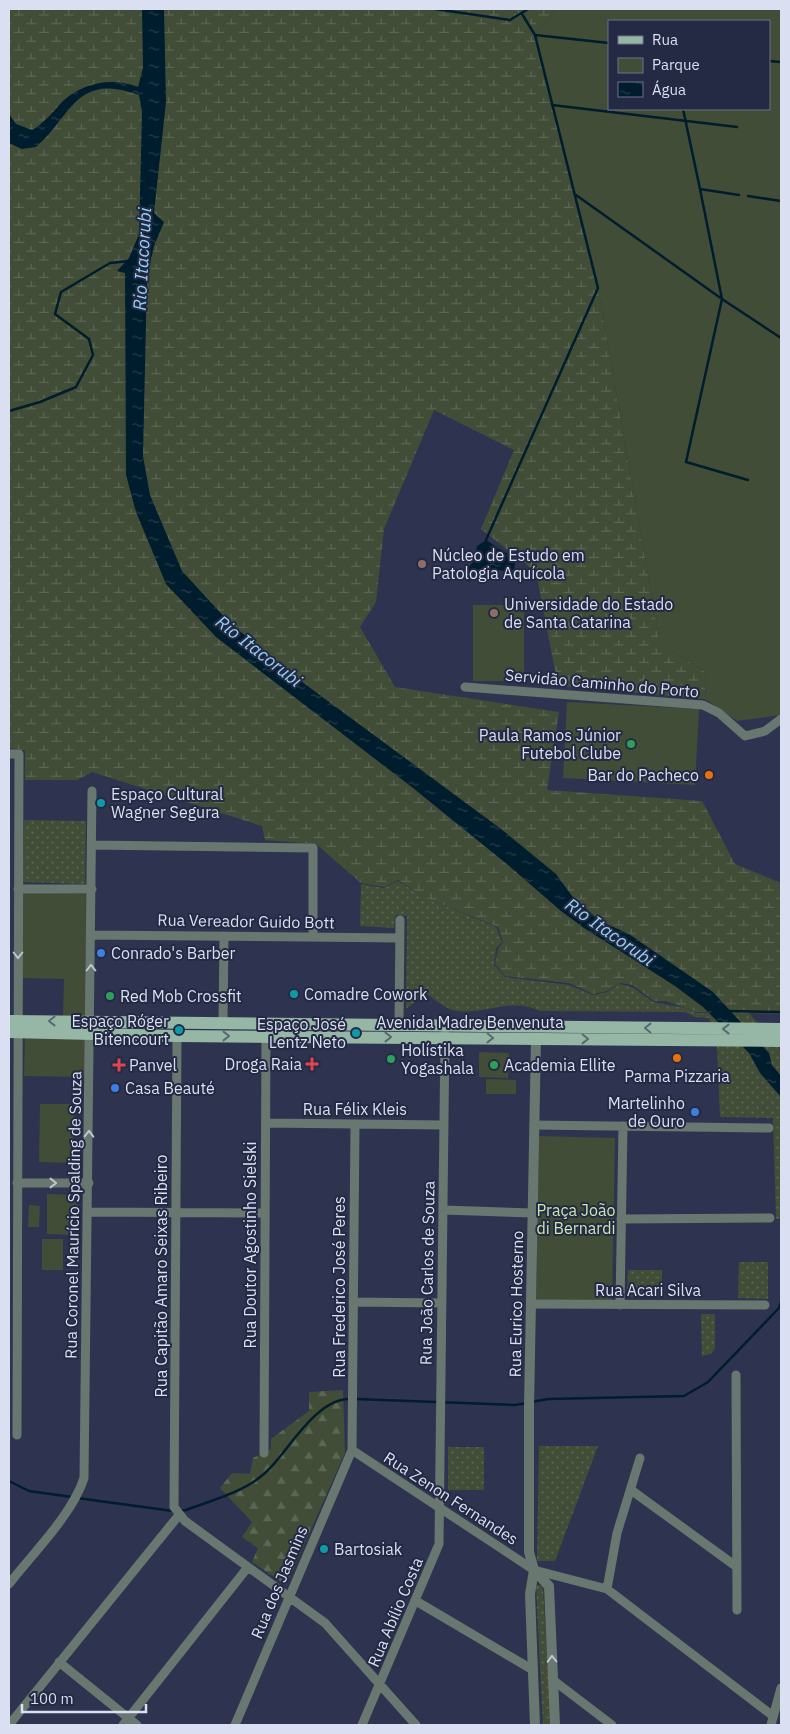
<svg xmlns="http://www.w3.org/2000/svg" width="790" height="1734" font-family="'IBM Plex Sans',sans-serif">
<defs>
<pattern id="grass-dots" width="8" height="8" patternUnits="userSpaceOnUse" patternTransform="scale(1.25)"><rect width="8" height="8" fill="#414d37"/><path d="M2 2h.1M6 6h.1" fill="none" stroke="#5c6654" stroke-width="1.8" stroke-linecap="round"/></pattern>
<pattern id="forest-firs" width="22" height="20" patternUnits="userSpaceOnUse" patternTransform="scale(1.25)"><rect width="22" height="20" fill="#414d37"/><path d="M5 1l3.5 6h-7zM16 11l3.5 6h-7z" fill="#5c6654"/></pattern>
<pattern id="wetland-marsh" width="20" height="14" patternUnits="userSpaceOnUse" patternTransform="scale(1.25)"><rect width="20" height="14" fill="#414d37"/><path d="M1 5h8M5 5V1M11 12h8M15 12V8" fill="none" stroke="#5c6654"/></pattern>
<pattern id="water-ripples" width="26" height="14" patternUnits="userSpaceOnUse" patternTransform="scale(1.25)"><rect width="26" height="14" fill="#001d2d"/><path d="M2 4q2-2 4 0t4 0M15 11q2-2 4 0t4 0" fill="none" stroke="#253d4c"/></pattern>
</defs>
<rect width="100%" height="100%" fill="#2e344f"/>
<path fill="url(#grass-dots)" d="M24 820 86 821 85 884 23 882Z
M398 881 424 897 496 927 502 942 496 948 494 965 505 977 569 985 593 995 607 992 619 984 632 987 653 1002 685 1008 696 1013H749L781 1051V1219H776L773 1118 720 1117 717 1046 709 1018 695 1017 685 1012 540 1011C511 996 481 1017 452 1010 443 1007 433 998 426 993L406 1009 407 916 396 915 394 928 360 926 361 884 383 888Z
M739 1262H768V1299L738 1298Z
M628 1270H662V1297H627Z
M701 1314H715V1348L711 1354 702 1356Z
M539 1446H598L555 1561H537Z
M448 1447H484V1490H448Z
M538 1585 543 1586 551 1725H543L536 1586Z"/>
<path fill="url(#forest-firs)" d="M343 1390 345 1453 286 1585 252 1562 258 1548 242 1537 252 1522 220 1488 232 1473 250 1474 253 1458 271 1449V1439L309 1411V1392Z"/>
<path fill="url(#wetland-marsh)" d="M9 9H556L535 35 598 288 660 643 706 672 705 699 558 686 536 572 481 529 514 450 434 410 384 529 376 602 360 627 395 687 559 712 547 790 702 801 735 864 781 883V1014L696 1012 666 1001H654L633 985 620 983 607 991 593 994 569 983 505 976 495 964 498 949 503 942 498 927 424 897 398 880 384 887 361 883 316 844 265 840 262 826 92 772 77 780H25V750L9 748Z"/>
<path fill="#414d37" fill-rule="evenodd" d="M556 9H781V715L737 721 705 699 706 672 660 643 598 288 535 35ZM609 21H769V109H609Z
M473 605H524V681H473Z
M567 702 699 709 695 785 563 778Z
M21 892 86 894 85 1017H63L64 979 20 978Z
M25 1038 86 1039V1077L24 1076Z
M479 1052 509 1053 508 1078 479 1077Z
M486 1079 516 1080V1094H486Z
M40 1104H74L73 1163 39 1162Z
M539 1136 615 1138 612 1300H536Z
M47 1194 78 1195 77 1235 47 1234Z
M29 1205 40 1206 39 1227H28Z
M42 1239H63V1270H42Z"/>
<path fill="url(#water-ripples)" d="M142 9H164L166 102 154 213 164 222 154 246 147 278 143 456 150 495 182 571 228 621 286 670 501 829 556 874 572 896 600 921 629 934 713 992 769 1053 772 1065 781 1076V1097L760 1073 749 1053 703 1007 675 986 584 928 561 911 508 865 413 788 216 637 166 584 136 512 126 475 125 273 117 271 129 258 139 234 142 112 139 95C76 72 73 114 36 147L22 149 9 143V114L16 124 32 130C45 122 53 112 63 101 84 82 112 77 138 87L143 68Z
M486 540 516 559 514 569 507 572 500 570 494 572 488 568 477 571 475 578 468 582V568L474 561 477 546Z"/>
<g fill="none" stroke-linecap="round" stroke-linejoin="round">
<path stroke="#001d2d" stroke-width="2.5" d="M435 9 510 20 528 9
M522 14 535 35 609 43
M769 61 781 62
M552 105 737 127
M683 109 700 189 739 195
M700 189 722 299 781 338
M576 195 722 299 686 462 748 480
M748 196 781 201
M9 411 40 402 76 387 93 355 89 339 55 314 61 292 110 263 129 261
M486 540 598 288 535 35
M728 1011 781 1012
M355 1399 515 1405 527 1403
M532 1402 548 1399 684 1396 708 1382 779 1308 781 1302
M9 1481 29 1491 72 1497
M77 1498 173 1511
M179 1511 186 1510C215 1499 250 1491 271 1467 291 1446 318 1398 350 1399"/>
<path stroke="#68776f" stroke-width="9" d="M465 687 703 705 719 713 745 736 765 731 781 719
M9 754H19L17 1435
M92 845 313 848V937
M18 889H92
M91 935 400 938
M223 1023 224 936
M399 1025 400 920
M177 1036 174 1507 185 1521 325 1623 416 1725
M266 1123 444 1125
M534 1125 769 1128
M17 1183H89
M443 1210 533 1213
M89 1212 265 1213
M621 1219 770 1218
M353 1302 442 1303
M531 1304 765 1305
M620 1305 623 1126
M736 1375 737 1610
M352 1450 534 1570 607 1589 773 1716
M264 1453 266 1037
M631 1490 737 1567
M9 1584C33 1553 72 1515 84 1478L92 791
M607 1589 617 1533 640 1458
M416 1601 533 1670
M59 1662 137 1725
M553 1680 612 1725
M9 1725 179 1515
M123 1725 248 1567
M235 1725 352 1450 355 1124
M362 1725 439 1544 445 1034
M771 1725 781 1688"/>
<path stroke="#68776f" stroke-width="10" d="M534 1570 549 1586 555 1725
M535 1725 530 1594 534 1570 529 1552V1407L536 1038"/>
<path stroke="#97b7a6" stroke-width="12" d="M9 1021 781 1029
M9 1032 177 1036 781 1041"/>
</g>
<defs><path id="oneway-chevron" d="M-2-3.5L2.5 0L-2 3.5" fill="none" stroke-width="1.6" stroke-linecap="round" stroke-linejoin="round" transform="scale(1.25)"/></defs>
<g stroke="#bec5d0">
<use href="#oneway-chevron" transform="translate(18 955) rotate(90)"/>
<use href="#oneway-chevron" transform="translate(91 968) rotate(-90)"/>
<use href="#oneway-chevron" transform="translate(89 1134) rotate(-89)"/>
<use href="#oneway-chevron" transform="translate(53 1183)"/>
<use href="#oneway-chevron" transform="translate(552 1659) rotate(-92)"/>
</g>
<g stroke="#586970">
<use href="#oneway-chevron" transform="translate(52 1021) rotate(-180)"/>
<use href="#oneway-chevron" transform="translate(648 1028) rotate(-179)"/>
<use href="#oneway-chevron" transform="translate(726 1029) rotate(180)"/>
<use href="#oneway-chevron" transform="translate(226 1036)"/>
<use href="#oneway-chevron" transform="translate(388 1037)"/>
<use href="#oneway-chevron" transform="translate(490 1038) rotate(1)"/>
<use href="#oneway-chevron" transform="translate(585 1039) rotate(1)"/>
</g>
<g fill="#8d6e63" stroke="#242a44" stroke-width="2">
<circle cx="422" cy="564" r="5"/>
<circle cx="494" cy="613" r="5"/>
</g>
<g fill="#2e9e5b" stroke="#242a44" stroke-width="2">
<circle cx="631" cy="744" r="5"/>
<circle cx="110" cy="996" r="5"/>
<circle cx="391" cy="1059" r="5"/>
<circle cx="494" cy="1065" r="5"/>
</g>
<g fill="#e8710a" stroke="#242a44" stroke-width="2">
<circle cx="709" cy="775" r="5"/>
<circle cx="677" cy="1058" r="5"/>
</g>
<g fill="#0f9aa8" stroke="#242a44" stroke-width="2">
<circle cx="101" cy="803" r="5"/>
<circle cx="294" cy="994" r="5"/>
<circle cx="179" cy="1030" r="5"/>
<circle cx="356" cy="1033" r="5"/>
<circle cx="324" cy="1549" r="5"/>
</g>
<g fill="#3f7fe0" stroke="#242a44" stroke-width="2">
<circle cx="101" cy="953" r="5"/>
<circle cx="115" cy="1088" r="5"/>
<circle cx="695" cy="1112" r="5"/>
</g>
<g fill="#e0444e" stroke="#242a44" stroke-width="2">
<path d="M309.5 1056.5h5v5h5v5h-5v5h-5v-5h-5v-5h5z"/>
<path d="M116.5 1057.5h5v5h5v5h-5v5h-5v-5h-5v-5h5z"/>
</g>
<g text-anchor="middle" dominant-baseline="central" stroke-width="4" stroke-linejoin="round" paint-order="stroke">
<g font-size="16" fill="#dadff1" stroke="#242a44" text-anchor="start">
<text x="432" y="555">Núcleo de Estudo em<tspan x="432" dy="18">Patologia Aquícola</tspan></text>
<text x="504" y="604">Universidade do Estado<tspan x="504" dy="18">de Santa Catarina</tspan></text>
<text x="621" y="735" text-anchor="end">Paula Ramos Júnior<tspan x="621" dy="18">Futebol Clube</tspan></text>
<text x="699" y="775" text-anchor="end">Bar do Pacheco</text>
<text x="111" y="794">Espaço Cultural<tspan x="111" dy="18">Wagner Segura</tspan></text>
<text x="111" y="953">Conrado's Barber</text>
<text x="304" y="994">Comadre Cowork</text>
<text x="120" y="996">Red Mob Crossfit</text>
<text x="169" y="1021" text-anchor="end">Espaço Róger<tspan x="169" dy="18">Bitencourt</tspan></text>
<text x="346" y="1024" text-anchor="end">Espaço José<tspan x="346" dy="18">Lentz Neto</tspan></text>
<text x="401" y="1050">Holístika<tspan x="401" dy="18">Yogashala</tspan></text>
<text x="302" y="1064" text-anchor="end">Droga Raia</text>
<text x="129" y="1065">Panvel</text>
<text x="504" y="1065">Academia Ellite</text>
<text x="677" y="1076" text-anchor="middle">Parma Pizzaria</text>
<text x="125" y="1088">Casa Beauté</text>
<text x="685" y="1103" text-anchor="end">Martelinho<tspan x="685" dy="18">de Ouro</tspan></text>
<text x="334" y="1549">Bartosiak</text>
</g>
<g font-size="16" fill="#dadff1" stroke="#242a44">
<text transform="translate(602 683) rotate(5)">Servidão Caminho do Porto</text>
<text transform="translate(246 921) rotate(1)">Rua Vereador Guido Bott</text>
<text x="470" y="1022">Avenida Madre Benvenuta</text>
<text x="355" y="1109">Rua Félix Kleis</text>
<text transform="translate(73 1215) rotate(-89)">Rua Coronel Maurício Spalding de Souza</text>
<text transform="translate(250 1245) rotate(-90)">Rua Doutor Agostinho Sielski</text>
<text transform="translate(427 1273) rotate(-89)">Rua João Carlos de Souza</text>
<text transform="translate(161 1276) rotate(-90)">Rua Capitão Amaro Seixas Ribeiro</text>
<text transform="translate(339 1287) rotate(-90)">Rua Frederico José Peres</text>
<text x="648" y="1290">Rua Acari Silva</text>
<text transform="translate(516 1304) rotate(-89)">Rua Eurico Hosterno</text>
<text transform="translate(451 1498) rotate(33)">Rua Zenon Fernandes</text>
<text transform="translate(279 1582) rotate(-67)">Rua dos Jasmins</text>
<text transform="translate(395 1612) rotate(-67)">Rua Abílio Costa</text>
</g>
<g font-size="16" fill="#c9e6af" stroke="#242a44">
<text x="576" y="1210">Praça João<tspan x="576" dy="18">di Bernardi</tspan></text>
</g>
<g font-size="18" font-style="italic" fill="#93d1f3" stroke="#242a44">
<text transform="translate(142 259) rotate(-87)">Rio Itacorubi</text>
<text transform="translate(259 651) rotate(38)">Rio Itacorubi</text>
<text transform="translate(610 932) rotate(35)">Rio Itacorubi</text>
</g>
</g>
<rect width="790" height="1734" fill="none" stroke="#dadff1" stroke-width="20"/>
<rect x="608" y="20" width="162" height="90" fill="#242a44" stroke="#6d7289"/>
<rect x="618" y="36" width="25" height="8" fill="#97b7a6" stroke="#6d7289"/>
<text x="652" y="45" font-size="15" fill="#dadff1">Rua</text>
<rect x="618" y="58" width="25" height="15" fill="#414d37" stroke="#6d7289"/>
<text x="652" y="70" font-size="15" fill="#dadff1">Parque</text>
<rect x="618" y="82" width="25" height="15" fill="url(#water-ripples)" stroke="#6d7289"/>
<text x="652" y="95" font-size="15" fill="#dadff1">Água</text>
<path d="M22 1704v8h124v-8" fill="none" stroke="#dadff1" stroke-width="2.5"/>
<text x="30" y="1704" font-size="15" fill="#dadff1" stroke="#242a44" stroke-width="4" paint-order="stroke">100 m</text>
</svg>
